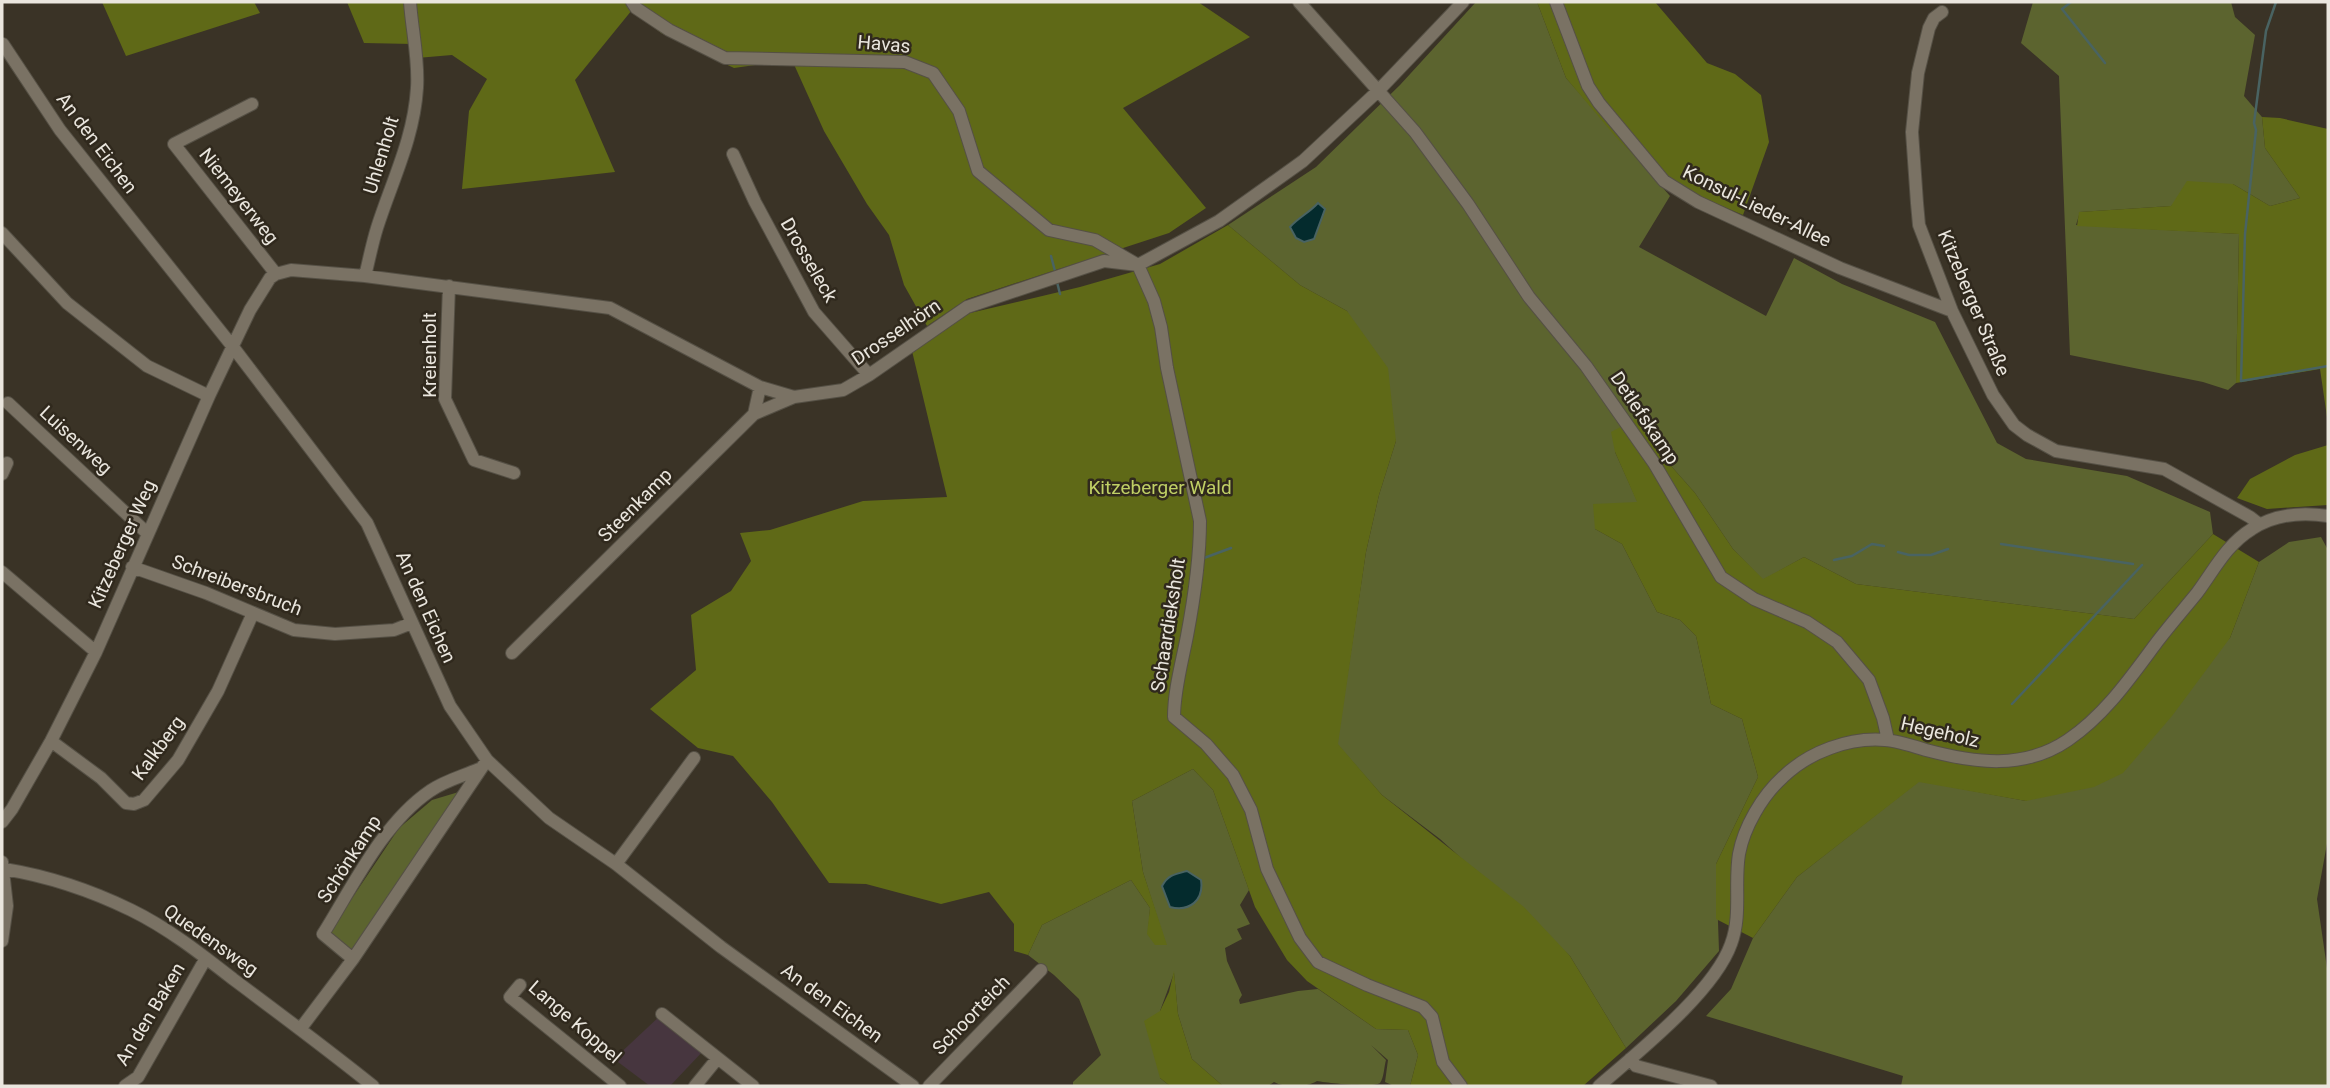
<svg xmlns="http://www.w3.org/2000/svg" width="2330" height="1088" font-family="Roboto,sans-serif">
<rect width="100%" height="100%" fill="#3a3326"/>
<path fill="#47363f" d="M662 1014 705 1049 670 1086H650L614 1059Z"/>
<path fill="#5c642f" d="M1476 2H1537L1566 78 1670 196 1639 247 1766 316 1794 258 1842 284 1935 322 1997 443 2026 459 2127 476 2210 512 2213 534 2134 619 1856 584 1804 557 1763 580 1733 549 1695 493 1657 450 1638 418 1615 452 1638 503 1595 529 1622 544 1657 612 1680 620 1696 636 1711 704 1742 719 1758 777 1716 864 1719 951 1676 1001 1626 1048 1570 956 1440 839 1382 795 1337 744 1366 552 1379 495 1396 441 1347 311 1300 285 1228 225 1316 167 1400 85Z
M2033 2H2231L2235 17 2255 35 2244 96 2262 117 2265 148 2300 198 2270 206 2233 184 2171 206 2080 212 2076 225 2239 234 2236 383 2228 390 2203 382 2070 355 2059 76 2021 43Z
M2321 537 2328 550V838L2317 899 2328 975V1086H1901L1903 1076 1706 1016 1731 989 1753 938 1797 877 1919 781 2026 801 2230 638 2259 562 2289 542Z
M1193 769 1213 790 1249 890 1240 905 1250 924 1237 929 1242 939 1225 948 1227 961 1242 995 1239 1000 1240 1004 1298 991 1318 989 1376 1029 1408 1030 1418 1055 1410 1086H1394L1385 1082 1388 1060 1371 1045 1386 1060C1384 1067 1384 1078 1380 1083 1373 1088 1328 1083 1317 1081 1306 1088 1285 1088 1274 1082L1268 1086H1223L1192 1059 1178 1014 1174 973 1160 1011V1078L1170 1086H1073V1082L1101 1055 1079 999 1054 975 1028 955 1042 925 1131 880 1150 908 1148 934 1166 945 1143 872 1132 801Z
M462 791 351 951 328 934 399 828 432 800Z"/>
<path fill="#5f6917" d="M102 2H254L260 13 126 56Z
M347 2H1198L1250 37 1123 108 1206 208 1169 233 967 299 927 326 904 285 889 235 867 204 824 131 792 60 734 68 661 33 632 10 575 80 615 172 462 189 469 111 487 79 452 55 417 58 413 44 364 43Z
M1537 2H1655L1707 63 1735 74 1761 95 1769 142 1743 215 1656 178 1615 136 1566 78Z
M2262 117 2280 118 2328 129V424L2320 369 2236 383 2239 234 2077 226 2079 212 2171 206 2187 181 2233 184 2270 206 2300 198 2265 148Z
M1228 225 1300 285 1347 311 1388 368 1396 441 1379 495 1366 552 1338 744 1382 795 1524 907 1570 956 1626 1048 1583 1086H1410L1418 1055 1408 1030 1376 1029 1307 981 1287 960 1255 907 1213 790 1193 769 1132 801 1143 872 1167 945H1155L1147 934 1150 908 1131 880 1042 925 1028 955 1014 951V924L989 892 941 904 866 884 829 883 772 802 733 756 698 748 650 709 696 670 691 615 731 591 751 561 740 533 770 530 863 501 947 497 912 351 970 313 1080 287 1160 264Z
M1638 418 1657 450 1695 493 1733 549 1763 579 1804 557 1856 584 2134 619 2213 534 2259 562 2230 638 2172 716 2123 773 2094 787 2026 801 1919 782 1797 877 1753 938 1716 919V864L1758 777 1742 719 1711 704 1696 636 1680 620 1657 612 1622 544 1595 529 1593 504 1637 502 1615 452 1611 432Z
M2328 445V505L2267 509 2237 498 2250 479 2295 455Z
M1174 971 1178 1014 1192 1059 1223 1086H1170L1160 1078 1144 1021 1160 1011 1169 992Z"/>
<path fill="#042b2d" stroke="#496362" stroke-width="2" d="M1318 203 1325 209 1314 239 1304 242 1296 238 1290 227C1299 217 1309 213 1318 203Z
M1187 871 1201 880C1204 900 1190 912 1170 907L1162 886C1168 875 1175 874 1187 871Z"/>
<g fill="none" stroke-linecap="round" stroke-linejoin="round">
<path stroke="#496362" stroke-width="2.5" d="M2071 2 2062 9 2105 63
M2276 2 2266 31 2254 123 2256 130 2245 234 2241 381 2328 366
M1051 256 1055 271
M1057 282 1060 294
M2001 544 2133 564
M1898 552 1909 555H1931L1948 549
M1204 558 1231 548
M1834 560 1852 556 1872 544 1884 546
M1168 567 1186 561
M2012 704 2142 565"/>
<defs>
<path id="minor" d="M632 2 636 8 669 30 725 58 905 62 933 73 959 111 978 171 1049 230 1095 240 1138 265 1154 301 1161 327 1167 368 1200 521C1200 559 1194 599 1187 636 1182 662 1174 690 1174 717L1206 744 1233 775 1251 810 1267 869 1300 938 1318 962 1367 985 1423 1007 1432 1017 1443 1062 1461 1086
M1299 2 1415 132 1468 204 1529 297 1586 366 1654 463 1721 577 1754 599 1807 622 1837 642 1869 680 1883 718 1888 740
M1556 2 1588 86 1599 103 1664 181 1698 202 1840 268 1952 311
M1942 12 1934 18 1929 28 1918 73 1912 132 1917 203 1919 225 1952 311 1993 395 2014 425 2027 435 2056 451 2164 469 2250 517 2259 524
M3 44 60 130 233 347 367 523 450 706 487 760 549 818 616 864 721 947 913 1086
M252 104 174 144 276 274
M733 154 755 202 814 312 869 375
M2 233 67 303 147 366 209 396
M365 276C369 260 372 244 377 228 392 181 414 138 417 88 419 59 412 31 410 2
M449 286 445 399 474 460 514 473
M8 403 147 533
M754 414 760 387
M2 474 7 463
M132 567 206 593 294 630 335 634 394 630 412 623
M2 572 96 652
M512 653 754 414 794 397
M51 741 101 778 126 803 134 804 144 800 178 760 218 691 253 613
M2 822 12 809 51 741 96 652 209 396 250 310 270 278 276 274 291 270 365 276 610 308 760 387 794 397 843 390 869 375 967 307 1104 261 1138 265 1219 221 1303 161 1378 91 1463 2
M616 864 694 758
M4 869C47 876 92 891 131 910 168 928 201 954 233 979 280 1014 327 1049 373 1086
M2 941 7 906 2 862
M353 959 323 934C353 886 383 823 430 791 444 781 463 776 479 769
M520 985 510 997 620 1086
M662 1014 753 1086
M301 1028 353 959 487 760
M1630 1059 1636 1066 1711 1086
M125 1086 138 1077 206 958
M695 1086 717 1059
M929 1086 1041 970
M1599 1086C1638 1052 1714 992 1731 944 1742 915 1734 884 1739 854 1744 827 1762 796 1783 777 1809 752 1849 737 1885 740 1898 741 1913 746 1926 750 1975 763 2024 770 2068 740 2105 715 2131 677 2157 642 2170 625 2184 609 2197 593 2214 570 2227 544 2252 529 2275 514 2302 512 2328 516"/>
</defs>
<use href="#minor" stroke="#555045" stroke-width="14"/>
<use href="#minor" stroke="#7a7264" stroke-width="12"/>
</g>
<g text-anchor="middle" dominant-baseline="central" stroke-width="5" stroke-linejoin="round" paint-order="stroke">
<g font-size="19" fill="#eae6de" stroke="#30291d">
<text transform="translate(884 44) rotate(5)">Havas</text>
<text transform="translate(97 143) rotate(53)">An den Eichen</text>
<text transform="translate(381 155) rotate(-73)">Uhlenholt</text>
<text transform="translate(239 196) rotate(52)">Niemeyerweg</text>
<text transform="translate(1757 206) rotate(26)">Konsul-Lieder-Allee</text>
<text transform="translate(809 260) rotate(60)">Drosseleck</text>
<text transform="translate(1974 303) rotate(67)">Kitzeberger Straße</text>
<text transform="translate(896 332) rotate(-34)">Drosselhörn</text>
<text transform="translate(429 355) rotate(-90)">Kreienholt</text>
<text transform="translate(1645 418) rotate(56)">Detlefskamp</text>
<text transform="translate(76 440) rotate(43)">Luisenweg</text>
<text transform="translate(635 505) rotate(-45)">Steenkamp</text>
<text transform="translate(122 544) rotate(-66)">Kitzeberger Weg</text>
<text transform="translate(237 585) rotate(21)">Schreibersbruch</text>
<text transform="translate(426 607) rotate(66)">An den Eichen</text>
<text transform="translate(1168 625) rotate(-81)">Schaardieksholt</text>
<text transform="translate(1940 732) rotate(13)">Hegeholz</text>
<text transform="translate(158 748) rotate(-54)">Kalkberg</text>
<text transform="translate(349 859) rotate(-57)">Schönkamp</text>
<text transform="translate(211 940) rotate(35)">Quedensweg</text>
<text transform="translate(832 1003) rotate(36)">An den Eichen</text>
<text transform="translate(150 1014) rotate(-59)">An den Baken</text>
<text transform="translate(971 1015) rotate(-46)">Schoorteich</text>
<text transform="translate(575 1022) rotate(41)">Lange Koppel</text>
</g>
<g font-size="19" fill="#c0d065" stroke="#30291d">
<text x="1160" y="487">Kitzeberger Wald</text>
</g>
</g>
<rect width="2330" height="1088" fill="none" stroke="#eae6de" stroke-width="7"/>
</svg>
